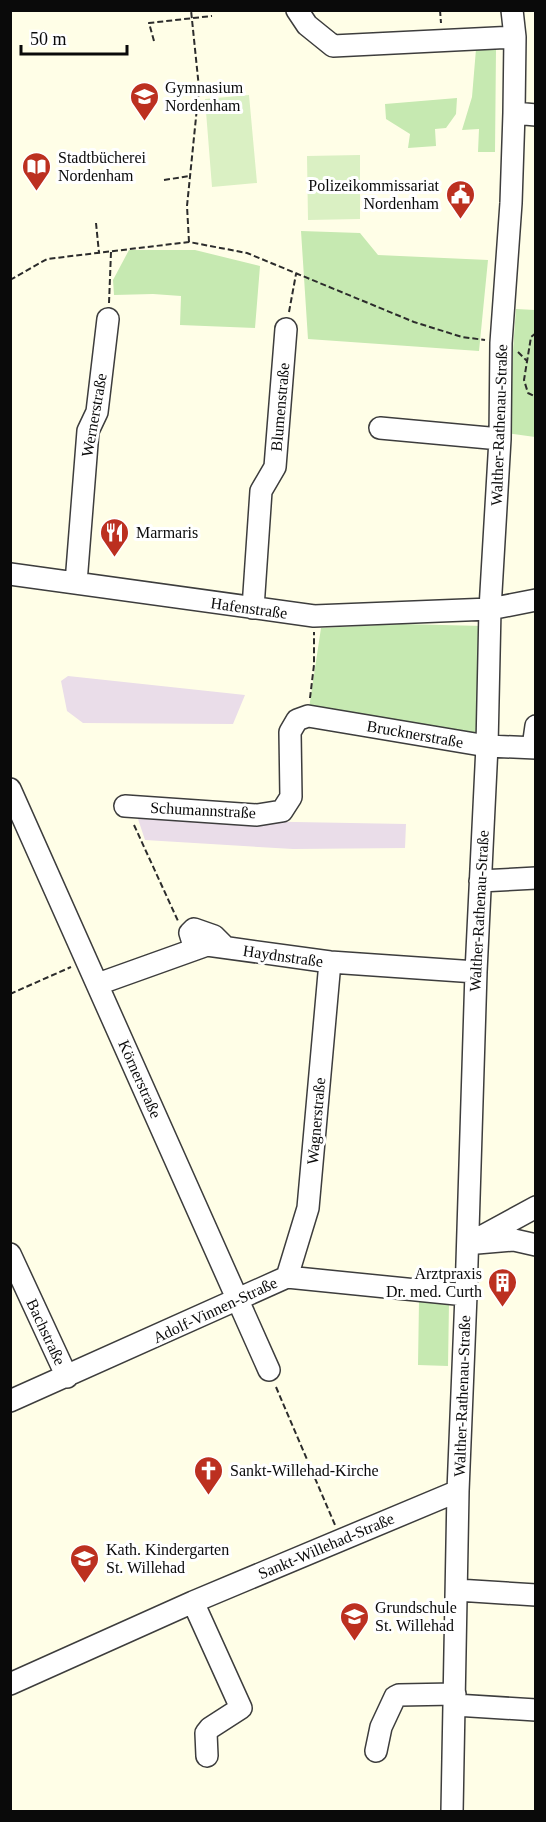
<svg xmlns="http://www.w3.org/2000/svg" width="546" height="1822" font-family="'Times New Roman',serif">
<rect width="100%" height="100%" fill="#fffee7"/>
<path fill="#eadde9" d="M68 676 245 695 233 724 83 723 67 711 61 681Z
M138 819 406 824 405 848 293 849 145 840Z"/>
<path fill="#c6e9b1" d="M476 49H496L495 152H478L479 129 462 130 472 97Z
M457 98 456 114 446 128 435 129 436 146 408 148 410 134 386 119 385 104Z
M301 231 360 233 378 255 488 260 479 351 308 339Z
M129 250H195L260 266 255 328 180 325 181 296 153 294 114 295 113 280Z
M516 309 535 310V437L507 433Z
M400 624 484 626 482 743 308 715 321 628Z
M419 1301 449 1302 448 1366 418 1365Z"/>
<path fill="#daf0c3" d="M249 95 257 183 212 187 205 99Z
M360 155V219L308 220 307 156Z"/>
<g fill="none" stroke-linecap="round" stroke-linejoin="round">
<defs>
<path id="minor" d="M297 10 307 25 333 46 515 37
M514 113 536 115
M380 428 500 439
M10 574 314 616 490 609 536 600
M76 583 88 431 97 412 108 319
M253 608 261 491 275 467 286 329
M533 747 536 726
M10 789 269 1370
M125 806 257 815 282 811 291 797 290 732 297 720 308 716 487 746 536 748
M480 881 536 878
M195 949 190 933 194 929 214 936 225 947
M98 984 207 945 330 962 476 972
M477 1243 514 1240 536 1245
M468 1244 536 1207
M10 1254 67 1377
M287 1277 308 1208 330 962
M10 1401 287 1277 466 1295
M457 1590 536 1595
M193 1602 241 1708 210 1728 206 1733 207 1756
M10 1684 193 1602 458 1491
M455 1705 536 1710
M376 1751 381 1727 395 1697 399 1695 455 1694
M452 1812 458 1491 466 1295 476 972 487 746 490 609 500 439 501 343 511 203 514 113 515 37 512 10"/>
</defs>
<use href="#minor" stroke="#3d3d3d" stroke-width="24"/>
<path stroke="#2c2c2c" stroke-width="2" stroke-dasharray="6 3" stroke-linecap="butt" d="M440 10 441 23
M154 41 149 23 212 16
M164 180 190 176
M96 223 99 253
M189 242 187 206 199 88 191 10
M10 280 47 259 189 242 247 253 414 322 462 337 485 340
M109 303 111 252
M289 312 296 274
M536 333 531 337 524 380 528 393 536 397
M518 352 527 361
M310 698 314 665V632
M134 825 178 921
M10 994 71 967
M276 1387 335 1525"/>
<use href="#minor" stroke="#fff" stroke-width="21"/>
</g>
<defs>
<symbol id="school-pin" viewBox="-11 -11 22 30"><path d="M0 17L-7.5 6A9.5 9.5 0 1 1 7.5 6Z" fill="#bc3020" stroke="#fff"/><path d="M0-5L7-2L0 1L-7-2ZM-4 1L0 2.5L4 1V4Q0 6-4 4Z" fill="#fff"/></symbol>
<symbol id="library-pin" viewBox="-11 -11 22 30"><path d="M0 17L-7.5 6A9.5 9.5 0 1 1 7.5 6Z" fill="#bc3020" stroke="#fff"/><path d="M-6-4Q-3-5.5-.7-3.5V5Q-3 3-6 4ZM6-4Q3-5.5 .7-3.5V5Q3 3 6 4Z" fill="#fff"/></symbol>
<symbol id="civic-pin" viewBox="-11 -11 22 30"><path d="M0 17L-7.5 6A9.5 9.5 0 1 1 7.5 6Z" fill="#bc3020" stroke="#fff"/><path d="M-.6-6.5H3V-4.5H.6V-3L4-1V1h2V6H-6V1h2V-1L-.6-3ZM-1.2 2.5V6h2.4V2.5Z" fill="#fff"/></symbol>
<symbol id="restaurant-pin" viewBox="-11 -11 22 30"><path d="M0 17L-7.5 6A9.5 9.5 0 1 1 7.5 6Z" fill="#bc3020" stroke="#fff"/><path d="M-5-6h1v4h1v-4h1v4h1v-4h1v5L-1.5 .5V6h-2V.5L-5-1ZM5-6V6H3V1.5H1.5Q1.5-4 5-6Z" fill="#fff"/></symbol>
<symbol id="building-pin" viewBox="-11 -11 22 30"><path d="M0 17L-7.5 6A9.5 9.5 0 1 1 7.5 6Z" fill="#bc3020" stroke="#fff"/><path d="M-4-6H4V6H1V3H-1V6H-4ZM-2.5-4.3h1.7v1.8h-1.7ZM.8-4.3h1.7v1.8H.8ZM-2.5-1h1.7V.8h-1.7ZM.8-1h1.7V.8H.8Z" fill="#fff"/></symbol>
<symbol id="church-pin" viewBox="-11 -11 22 30"><path d="M0 17L-7.5 6A9.5 9.5 0 1 1 7.5 6Z" fill="#bc3020" stroke="#fff"/><path d="M-1.2-6h2.4v3.5h3.3v2.4h-3.3V6h-2.4V-.1h-3.3v-2.4h3.3Z" fill="#fff"/></symbol>
</defs>
<g fill-rule="evenodd">
<use href="#school-pin" x="128" y="80" width="33" height="45"/>
<use href="#library-pin" x="20" y="150" width="33" height="45"/>
<use href="#civic-pin" x="444" y="178" width="33" height="45"/>
<use href="#restaurant-pin" x="98" y="516" width="33" height="45"/>
<use href="#building-pin" x="486" y="1266" width="33" height="45"/>
<use href="#church-pin" x="192" y="1454" width="33" height="45"/>
<use href="#school-pin" x="68" y="1542" width="33" height="45"/>
<use href="#school-pin" x="338" y="1600" width="33" height="45"/>
</g>
<g text-anchor="middle" dominant-baseline="central" stroke-width="6" stroke-linejoin="round" paint-order="stroke">
<g font-size="16" fill="#0a0a0a" stroke="#fff" text-anchor="start">
<text x="165" y="87">Gymnasium<tspan x="165" dy="18">Nordenham</tspan></text>
<text x="58" y="157">Stadtbücherei<tspan x="58" dy="18">Nordenham</tspan></text>
<text x="439" y="185" text-anchor="end">Polizeikommissariat<tspan x="439" dy="18">Nordenham</tspan></text>
<text x="136" y="532">Marmaris</text>
<text x="482" y="1273" text-anchor="end">Arztpraxis<tspan x="482" dy="18">Dr. med. Curth</tspan></text>
<text x="230" y="1470">Sankt-Willehad-Kirche</text>
<text x="106" y="1549">Kath. Kindergarten<tspan x="106" dy="18">St. Willehad</tspan></text>
<text x="375" y="1607">Grundschule<tspan x="375" dy="18">St. Willehad</tspan></text>
</g>
<g font-size="16" fill="#0a0a0a" stroke="#fff">
<text transform="translate(280 407) rotate(-85)">Blumenstraße</text>
<text transform="translate(94 415) rotate(-80)">Wernerstraße</text>
<text transform="translate(499 425) rotate(-88)">Walther-Rathenau-Straße</text>
<text transform="translate(249 608) rotate(8)">Hafenstraße</text>
<text transform="translate(415 734) rotate(10)">Brucknerstraße</text>
<text transform="translate(203 810) rotate(3)">Schumannstraße</text>
<text transform="translate(479 911) rotate(-87)">Walther-Rathenau-Straße</text>
<text transform="translate(283 956) rotate(8)">Haydnstraße</text>
<text transform="translate(140 1079) rotate(66)">Körnerstraße</text>
<text transform="translate(316 1121) rotate(-85)">Wagnerstraße</text>
<text transform="translate(215 1310) rotate(-25)">Adolf-Vinnen-Straße</text>
<text transform="translate(46 1332) rotate(65)">Bachstraße</text>
<text transform="translate(462 1396) rotate(-88)">Walther-Rathenau-Straße</text>
<text transform="translate(326 1546) rotate(-23)">Sankt-Willehad-Straße</text>
</g>
</g>
<rect width="546" height="1822" fill="none" stroke="#0a0a0a" stroke-width="24"/>
<path d="M21 45v9h106v-9" fill="none" stroke="#0a0a0a" stroke-width="3"/>
<text x="30" y="45" font-size="18" fill="#0a0a0a" stroke="#ffffff" stroke-width="4.5" paint-order="stroke">50 m</text>
</svg>
